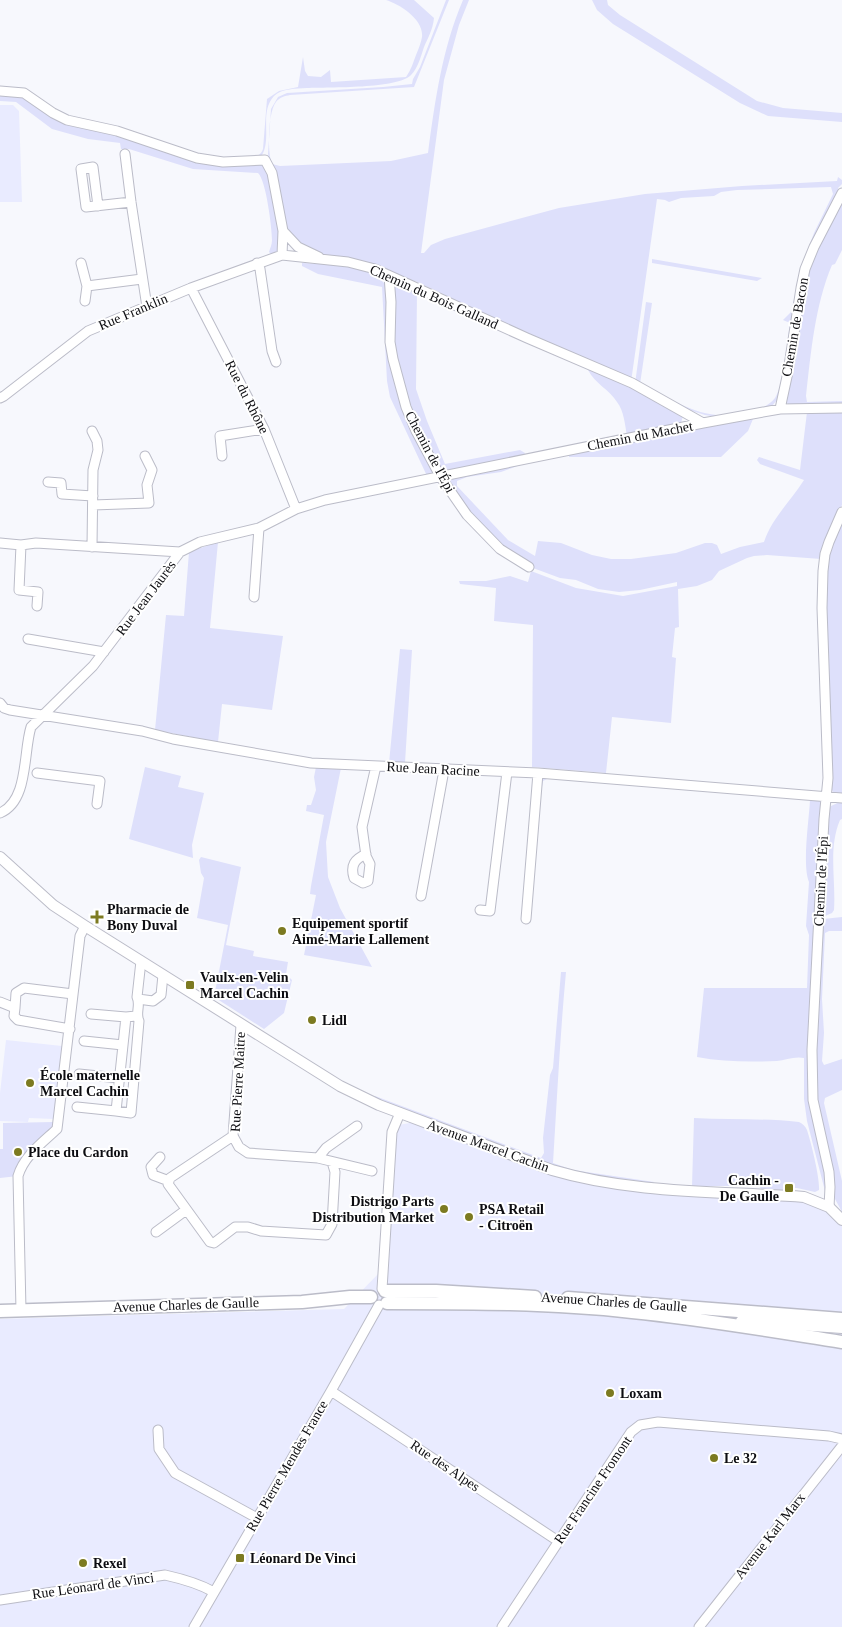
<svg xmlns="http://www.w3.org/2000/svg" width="842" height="1627" font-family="'Times New Roman',serif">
<rect width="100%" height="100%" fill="#f7f8fd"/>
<path fill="#e9ebff" d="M0 105H13L19 111 22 202H0Z
M6 1040 62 1046 54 1119 29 1118 28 1122 0 1121V1093Z
M415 1122 590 1184 654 1194 810 1202 839 1220 842 1225V1627H0V1319L344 1309 379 1273 388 1127Z"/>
<path fill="#dee0fb" d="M386 0H414L434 18C433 29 428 38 424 47 421 56 418 68 411 75 398 89 329 87 307 88 296 89 282 88 274 96 259 112 272 138 262 155L259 158H238C247 157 260 159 263 149L267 99 279 91 298 87 303 57 305 71 308 76 321 77 330 70 331 82 406 77C411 70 413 63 416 55 418 50 421 43 422 37 424 19 399 4 386 0Z
M446 0H449L414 87 290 95C285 96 280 97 276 102 268 112 267 152 272 164L280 166 391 161 428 153C435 101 442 49 463 0H469L459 25 444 80 421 253H424L431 245 445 239 559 208 645 194 742 186 837 181 838 177 842 180V184L838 188V192L818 233 778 399 771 407 717 417 705 415 686 409 635 384 646 302 652 303 640 384C666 396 696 417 726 415 733 414 741 412 748 411 759 409 768 407 775 398 785 382 787 342 790 323L783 320 791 312 803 262 814 233 833 194 831 187 737 190 721 192 714 196 681 198 669 202 665 200 657 199 631 382 415 281 413 284 374 265 360 260 334 257 310 250 302 246 284 227 268 154 271 109 278 97 287 93 383 87 412 84 413 79 420 67Z
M592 0H607L608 5 620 15 757 101 783 108 842 113V122L768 116 740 103 613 24 597 10Z
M0 93 20 94 45 111 118 133 158 149 263 165 268 172 279 227 278 251 271 254 269 252C270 248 272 245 272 240 272 228 266 180 258 173L193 169 129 149H121L120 143 88 139 52 129 16 102 0 101Z
M842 201V250L835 264 832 265C815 305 811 352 806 396L807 402 842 401V405L792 407 787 403 785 398 806 275 817 246Z
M652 259 762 278 757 281 652 263Z
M302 263C328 265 372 262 387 287L389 360 435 475 427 476 390 397 387 381 382 287 318 274 302 266Z
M394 283 417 292 416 389 427 421 445 464 520 450 525 453 524 455 449 472 442 471 410 414 403 387 393 338 392 288Z
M589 368 631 387 683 416 681 423 627 436C625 425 624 411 617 402 609 389 595 384 588 370Z
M842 411V505L829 532 821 559 767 555 754 556 747 558 719 571 712 580 697 586 678 589 679 627 675 628 672 657 676 658 671 723 612 717 606 773 532 767 533 625 494 621 496 588 460 584 459 581H486L510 576 528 582 531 571 576 588 623 596 677 586V582L640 590 619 592 598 589 576 580 560 578 533 568 485 533 445 478 715 424 753 419 748 431 721 457H569V454L528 462 501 472 467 477 457 481V486L508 540 535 556 538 541 561 543 592 555 611 559H631L676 553 705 543H712L717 545 721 554 740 547 764 542C772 518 790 502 804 480L760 464 757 460 759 457 800 470 807 412Z
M842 517V794L833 792 830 786 824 594 829 553Z
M218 542 210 628 283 636 272 710 222 704 218 742 155 730 166 615 184 616 189 552Z
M400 649 412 650 405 763H389Z
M145 767 181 776 178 787 204 793 192 845 193 858 129 839Z
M316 767 341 768 326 842 328 877 340 908 372 967 304 955 316 895 310 894 311 886 324 815 306 811 307 805H311L316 790 314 777Z
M546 776 810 796 819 798 822 800 812 994 810 1102 826 1176 827 1184 825 1191 807 1121 804 1099V1058C795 1056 785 1060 777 1061 750 1062 723 1062 697 1057L704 988H807L809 935 806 926 809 882C802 865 809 820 810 800L741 793 549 778 543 781 541 792 528 933 541 777Z
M842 801V819L840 820C828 848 836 880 834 910L832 913 825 916 823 913 828 812 831 806Z
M201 857 241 867 226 945 254 951 253 956 288 962 286 974 292 980 284 1013 264 1029 214 997 228 925 197 918 204 878 201 873 199 860Z
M842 917V931H829L825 933 822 999 824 1033 822 1061 824 1065 842 1059V1090L825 1098 824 1103 842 1181V1212L835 1199 834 1182 815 1103 820 952 823 919Z
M561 972H566C560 1036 557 1099 553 1163L573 1170 654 1182 653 1183 592 1175 552 1165 374 1098 375 1096 541 1158 544 1153 543 1138 550 1075 553 1068Z
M694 1118C729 1120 763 1118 799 1122 803 1124 805 1126 807 1130 811 1142 820 1178 819 1190L815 1192 797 1188H783V1190L762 1189 758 1186H692Z
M53 1122 58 1123 18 1176 0 1178V1149H3V1123Z"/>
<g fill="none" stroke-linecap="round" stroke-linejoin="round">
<defs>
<path id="minor" d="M0 91 24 93 53 113 67 120 117 131 197 158 223 162 265 160 272 173 283 231 282 255
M125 154 131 202 147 307
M98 206 93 167 81 169 86 207 131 202
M283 231 298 247 319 257
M81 263 87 286 85 301
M257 263 260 269 272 351 276 362
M389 276 391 302 390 342 393 359 406 407 416 431 440 476 467 515 500 549 529 567
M87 286 142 279
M191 288 264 429 296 509
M0 398 4 396 88 331 191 288 282 255 348 262 375 269 527 338 632 383 703 423
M780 409 788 372 801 288 805 269 814 247 842 193
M92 431 97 441 98 450 93 470 92 547
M222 456 220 436 264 429
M48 482 61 483 62 494 93 496
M93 505 149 503 147 485 152 470 145 456
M0 543 21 545 36 543 180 552
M21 545 19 590 38 592 37 606
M254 597 259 528
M28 639 104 652
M0 703 4 708 10 710 142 731 173 739 311 763 538 773 842 798
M37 773 100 781 97 804
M0 813C29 801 23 752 31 727L93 666 180 552 200 542 259 528 296 509 325 500 703 423 780 409 842 408
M366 854C355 859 350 865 354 878L363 883 368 881 370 864 366 856 362 827 376 766
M421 896 444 770
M480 910 490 911 507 772
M526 919 538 773
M138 999 153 1001 161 995 163 975
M0 1002 15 1008 16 993 24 988 73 994
M15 1008 14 1016 18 1020 70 1029
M91 1014 126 1017
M136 1016 126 1017 116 1111 131 1113 139 1021C135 1013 141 1005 137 997L141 961
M241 1025 233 1136 239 1147 248 1153 318 1158 372 1171
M84 1041 123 1045
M79 1074 119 1078
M77 1107 116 1111
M233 1136 170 1178 168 1184 210 1242 214 1243 235 1227H248L261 1231 326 1235 332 1224 335 1172 332 1162
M160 1157 151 1167 153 1175 169 1181
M318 1158 326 1148 357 1126
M829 1207 830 1187 829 1172 813 1100 812 1050 824 819 828 778 822 608 823 571 825 554 829 542 842 512
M156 1232 186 1210
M382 1289 392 1132 400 1113
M21 1310 18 1176C24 1156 42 1143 57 1129L80 936 85 926
M331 1391 558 1541
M158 1430 159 1449 175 1473 257 1518
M0 1600 165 1575C183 1579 198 1583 214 1592
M194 1627 331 1391 379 1305
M502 1627 631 1432 640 1425 658 1422 829 1436 842 1439
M699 1627 842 1446"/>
<path id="tertiary" d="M0 857 53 905 85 926 340 1086 379 1105 552 1170C633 1194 720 1191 804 1197L829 1207 842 1220
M741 1321 842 1328"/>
<path id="primary" d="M385 1291H436L535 1297
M568 1298 842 1319
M387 1303C469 1303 551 1303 632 1312 703 1319 772 1331 842 1342
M0 1311 302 1302 350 1297H371"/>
</defs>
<use href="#minor" stroke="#bbbcc8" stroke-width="11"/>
<use href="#tertiary" stroke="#bbbcc8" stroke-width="12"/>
<use href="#primary" stroke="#bbbcc8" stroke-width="15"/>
<use href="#minor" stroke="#fff" stroke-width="9"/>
<use href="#tertiary" stroke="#fff" stroke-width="10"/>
<use href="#primary" stroke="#fff" stroke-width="12"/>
</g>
<g fill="#7c7a21" stroke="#fff" stroke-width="2">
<path d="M94.5 909.5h5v5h5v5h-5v5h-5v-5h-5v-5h5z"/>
<circle cx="282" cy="931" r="5"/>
<rect x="185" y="980" width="10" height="10" rx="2.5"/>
<circle cx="312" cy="1020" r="5"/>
<circle cx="30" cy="1083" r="5"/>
<circle cx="18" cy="1152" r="5"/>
<rect x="784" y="1183" width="10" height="10" rx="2.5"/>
<circle cx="444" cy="1209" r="5"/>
<circle cx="469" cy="1217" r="5"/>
<circle cx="610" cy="1393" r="5"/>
<circle cx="714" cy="1458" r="5"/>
<rect x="235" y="1553" width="10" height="10" rx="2.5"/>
<circle cx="83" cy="1563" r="5"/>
</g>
<g text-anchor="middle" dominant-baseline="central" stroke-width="4" stroke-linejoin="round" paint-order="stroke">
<g font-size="14" fill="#0d0d11" stroke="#fff">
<text transform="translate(434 297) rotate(24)">Chemin du Bois Galland</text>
<text transform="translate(133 312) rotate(-23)">Rue Franklin</text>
<text transform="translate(795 327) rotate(-80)">Chemin de Bacon</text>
<text transform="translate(247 397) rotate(63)">Rue du Rhône</text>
<text transform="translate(640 436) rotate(-11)">Chemin du Machet</text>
<text transform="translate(430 452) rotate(62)">Chemin de l'Épi</text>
<text transform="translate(146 598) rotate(-53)">Rue Jean Jaurès</text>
<text transform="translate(433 769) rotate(3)">Rue Jean Racine</text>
<text transform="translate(821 881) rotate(-87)">Chemin de l'Épi</text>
<text transform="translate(238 1082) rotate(-87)">Rue Pierre Maitre</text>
<text transform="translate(488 1146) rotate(20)">Avenue Marcel Cachin</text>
<text transform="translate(614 1302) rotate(4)">Avenue Charles de Gaulle</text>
<text transform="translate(186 1305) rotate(-2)">Avenue Charles de Gaulle</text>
<text transform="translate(287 1466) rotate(-60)">Rue Pierre Mendès France</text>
<text transform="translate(445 1466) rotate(34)">Rue des Alpes</text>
<text transform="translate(593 1490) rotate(-56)">Rue Francine Fromont</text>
<text transform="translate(770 1536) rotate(-52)">Avenue Karl Marx</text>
<text transform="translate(93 1586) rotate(-8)">Rue Léonard de Vinci</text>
</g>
<g font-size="14" font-weight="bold" fill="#0d0d11" stroke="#fff" text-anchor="start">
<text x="107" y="909">Pharmacie de<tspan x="107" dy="16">Bony Duval</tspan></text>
<text x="292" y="923">Equipement sportif<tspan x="292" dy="16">Aimé-Marie Lallement</tspan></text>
<text x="200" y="977">Vaulx-en-Velin<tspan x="200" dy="16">Marcel Cachin</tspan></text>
<text x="322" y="1020">Lidl</text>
<text x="40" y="1075">École maternelle<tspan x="40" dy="16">Marcel Cachin</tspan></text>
<text x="28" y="1152">Place du Cardon</text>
<text x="779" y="1180" text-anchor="end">Cachin -<tspan x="779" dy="16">De Gaulle</tspan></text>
<text x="434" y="1201" text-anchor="end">Distrigo Parts<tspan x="434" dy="16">Distribution Market</tspan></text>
<text x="479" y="1209">PSA Retail<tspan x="479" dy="16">- Citroën</tspan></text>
<text x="620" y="1393">Loxam</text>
<text x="724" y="1458">Le 32</text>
<text x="250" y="1558">Léonard De Vinci</text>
<text x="93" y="1563">Rexel</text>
</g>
</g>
</svg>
